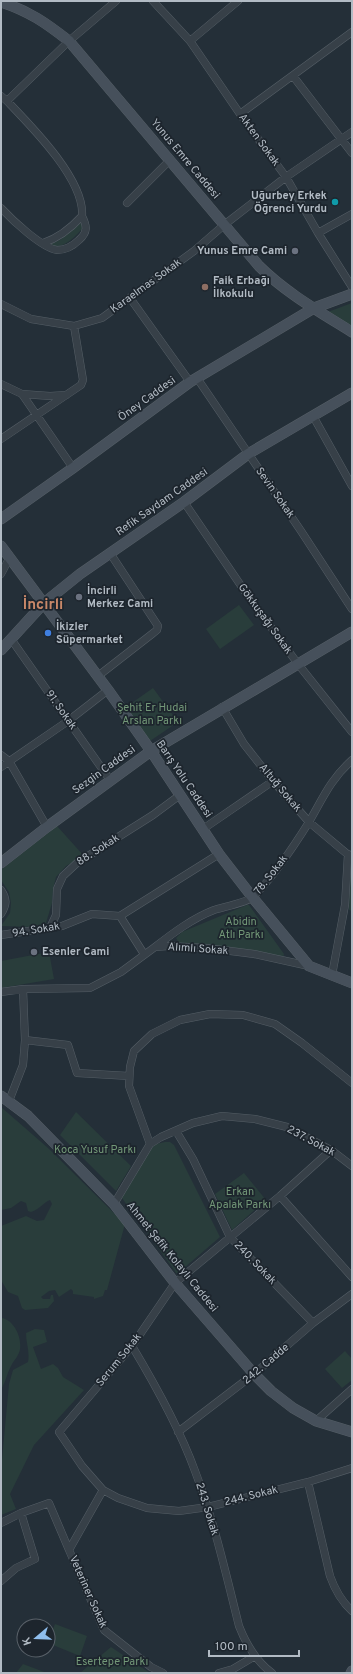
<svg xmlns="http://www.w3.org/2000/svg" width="353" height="1674" font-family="Overpass,sans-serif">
<rect width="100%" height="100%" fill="#242f38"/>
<path fill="#293d3b" d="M81 223H84V227C74 237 66 248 52 246L51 244 60 240Z
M352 303V330L325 313Z
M239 605 254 625 220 649 206 629Z
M153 688 178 722 150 741 126 707Z
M57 826 84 856 66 866 56 877 53 889 52 903 46 923 33 927 1 926 10 913 11 903 9 892 1 880V870Z
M350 873H352V911L349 910Z
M247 905H249L284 954 283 958C247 949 217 944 179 943L176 938 182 932Z
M49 952 54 979 1 988V961Z
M1 1107 48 1148 125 1224 107 1290H105L103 1296 94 1299V1297L73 1294V1291L71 1289 59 1297 55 1290 49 1291 41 1297 43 1299H50L51 1295H53L54 1301 48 1308 25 1310 22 1308 18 1296 8 1292 1 1280V1226L26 1216 37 1221 44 1220 52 1204 50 1200C44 1202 40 1209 31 1212L28 1211 26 1203 21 1201 11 1208 1 1210Z
M76 1112 131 1166 116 1191 60 1135Z
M165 1142H170L174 1145 220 1237 177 1274 122 1198 152 1148 156 1144Z
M244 1173 266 1200 232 1230 215 1194Z
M1 1318C14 1319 22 1338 20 1349 19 1356 14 1360 11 1366 7 1373 6 1381 2 1388Z
M35 1329 44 1330 47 1342 33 1347 41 1369 53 1364 58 1368 63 1377 84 1390 34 1445 10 1494 16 1509 1 1515V1470L9 1384 13 1370 28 1362C30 1352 26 1343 26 1333Z
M345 1351 352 1359V1380L342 1388 325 1369Z
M55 1624 87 1636 80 1656 48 1643Z
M111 1647 150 1673H80Z
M23 1664 47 1673H16Z"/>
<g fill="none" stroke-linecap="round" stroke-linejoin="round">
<defs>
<path id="street" d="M153 1 190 41 240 114 286 177 318 233 352 287
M190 41 238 1
M293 76 352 153
M1 96 7 101C31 126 85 180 82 216 71 228 59 238 43 243
M7 101 69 41 116 1
M240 114 352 32
M127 203 170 160
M1 208C12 220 42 248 57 250 66 250 73 246 79 240 88 232 87 226 82 216
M318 233 352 214
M130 298 190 382
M1 304 31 319 74 326 102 318 194 251 224 225 286 177 352 132
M197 378 301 531 352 609
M1 384 22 394 73 468
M22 394 50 396 66 395
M313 416 352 486
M1 439 81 385 83 380 74 326
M184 502 246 593 298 664 352 732
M1 574 10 557
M11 639 110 780
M98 676 152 634 157 630 158 626 110 553
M222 707 244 744 273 781 309 822 352 858
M1 755 9 761 47 827
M1 767 68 721 108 690
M203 829 273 781
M1 890C7 899 7 904 1 914
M120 916 219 854
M50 928 56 915 57 889 63 876 77 863 153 815 180 795
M1 935 62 926 92 914 120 916 144 954
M155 947C173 933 193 918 214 910 223 907 249 902 254 896 273 877 294 846 309 822 323 798 330 780 352 760
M332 975 345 905 348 854
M1 992 23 989 90 988 121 972 155 947 169 946 207 948 254 954 309 966
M25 1040 68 1045 77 1073 129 1076
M9 1101 23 1065 25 1040 23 989
M176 1131 193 1159 230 1237 313 1323
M150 1144 129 1086 130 1067 134 1051 152 1034 180 1020 210 1014 243 1015 275 1024 302 1043 352 1083
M331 1150 280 1196 175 1283 132 1346 59 1432 82 1466 103 1490 118 1498 147 1508 179 1511 208 1507 308 1482 352 1468
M280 1196 352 1277
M114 1204 150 1144 161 1137 193 1123 222 1116 255 1119 287 1127 331 1150 352 1166
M132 1346C156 1386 179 1427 195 1471 214 1521 226 1574 239 1626 246 1644 256 1661 272 1673
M316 1421 352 1389
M178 1432 254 1374 313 1323 352 1294
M308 1482 330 1576C335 1590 341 1601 352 1611
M103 1490 69 1550 104 1630 151 1667 163 1673
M1 1523 21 1513 49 1503 69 1550
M1 1581 16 1568 35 1559 21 1513
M219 1673 233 1669 255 1656"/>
<path id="secondary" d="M1 2C29 11 46 23 69 41L259 266C286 293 320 312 352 332
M1 519 73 468 190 382 314 308 352 294
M1 546 108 690 151 751 219 854 253 898 309 966 352 983
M1 650 44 603 80 574 184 502 248 454 352 393
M1 863 47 827 151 751 352 632
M1 1096 28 1116 114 1204 175 1283 254 1374 271 1391 293 1408 316 1421 352 1432
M351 1673 352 1671"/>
</defs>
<use href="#street" stroke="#555e66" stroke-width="8"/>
<use href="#secondary" stroke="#555e66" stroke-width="11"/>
<use href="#street" stroke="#374048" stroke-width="7"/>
<use href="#secondary" stroke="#46505b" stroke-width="10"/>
</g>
<circle fill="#0f9aa8" stroke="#1d252d" stroke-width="1.5" cx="335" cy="202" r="4"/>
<g fill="#6b7280" stroke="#1d252d" stroke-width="1.5">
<circle cx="295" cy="251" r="4"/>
<circle cx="79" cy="597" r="4"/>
<circle cx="34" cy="952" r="4"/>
</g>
<circle fill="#8d6e63" stroke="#1d252d" stroke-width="1.5" cx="205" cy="287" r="4"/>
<circle fill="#3f7fe0" stroke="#1d252d" stroke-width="1.5" cx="48" cy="633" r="4"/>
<g text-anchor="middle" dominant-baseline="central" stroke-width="3.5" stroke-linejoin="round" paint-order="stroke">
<g font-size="11" fill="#b2bbc4" stroke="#1d252d">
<text transform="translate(259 140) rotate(54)">Akten Sokak</text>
<text transform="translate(185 159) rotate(50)">Yunus Emre Caddesi</text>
<text transform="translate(146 286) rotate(-36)">Karaelmas Sokak</text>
<text transform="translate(147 399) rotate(-36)">Öney Caddesi</text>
<text transform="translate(275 493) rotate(55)">Sevin Sokak</text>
<text transform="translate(162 502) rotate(-35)">Refik Saydam Caddesi</text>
<text transform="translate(265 619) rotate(54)">Gökkuşağı Sokak</text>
<text transform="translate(61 710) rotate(55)">91. Sokak</text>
<text transform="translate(104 770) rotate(-36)">Sezgin Caddesi</text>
<text transform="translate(184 779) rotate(56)">Barış Yolu Caddesi</text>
<text transform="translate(280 788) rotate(50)">Altuğ Sokak</text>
<text transform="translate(98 850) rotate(-33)">88. Sokak</text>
<text transform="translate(271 875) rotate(-52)">78. Sokak</text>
<text transform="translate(36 930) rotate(-9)">94. Sokak</text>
<text transform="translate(198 949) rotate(4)">Alımlı Sokak</text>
<text transform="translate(311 1141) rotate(28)">237. Sokak</text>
<text transform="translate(172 1257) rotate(51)">Ahmet Şefik Kolaylı Caddesi</text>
<text transform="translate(255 1263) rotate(46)">240. Sokak</text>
<text transform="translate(119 1360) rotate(-51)">Serum Sokak</text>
<text transform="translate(266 1364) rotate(-40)">242. Cadde</text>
<text transform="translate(251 1496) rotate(-14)">244. Sokak</text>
<text transform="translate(207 1509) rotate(73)">243. Sokak</text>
<text transform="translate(88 1592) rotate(66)">Veteriner Sokak</text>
</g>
<g font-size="11" font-weight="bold" fill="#b2bbc4" stroke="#1d252d" text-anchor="start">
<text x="327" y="196" text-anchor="end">Uğurbey Erkek<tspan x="327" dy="13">Öğrenci Yurdu</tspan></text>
<text x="287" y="251" text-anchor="end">Yunus Emre Cami</text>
<text x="213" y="281">Faik Erbağı<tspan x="213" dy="13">İlkokulu</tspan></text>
<text x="87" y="591">İncirli<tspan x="87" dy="13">Merkez Cami</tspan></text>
<text x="56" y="627">İkizler<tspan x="56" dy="13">Süpermarket</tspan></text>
<text x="42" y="952">Esenler Cami</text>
</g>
<g font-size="11" fill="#739878" stroke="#1d252d">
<text x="152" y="708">Şehit Er Hudai<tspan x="152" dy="13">Arslan Parkı</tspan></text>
<text x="241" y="922">Abidin<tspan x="241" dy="13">Atlı Parkı</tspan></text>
<text x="95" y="1150">Koca Yusuf Parkı</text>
<text x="240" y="1192">Erkan<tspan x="240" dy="13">Apalak Parkı</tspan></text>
<text x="112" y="1662">Esertepe Parkı</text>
</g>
<g font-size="15" font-weight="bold" fill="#c98869" stroke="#1d252d">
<text x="43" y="605">İncirli</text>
</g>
</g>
<rect width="353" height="1674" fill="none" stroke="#b2bbc4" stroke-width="4"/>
<g transform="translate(36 1638) rotate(251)"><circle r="19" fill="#1d252d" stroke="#596169"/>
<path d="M0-3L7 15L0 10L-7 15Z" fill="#8fbeed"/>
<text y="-6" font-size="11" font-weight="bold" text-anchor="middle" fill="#b2bbc4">K</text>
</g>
<path d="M209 1650v6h90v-6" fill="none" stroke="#b2bbc4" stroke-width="2"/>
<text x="215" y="1650" font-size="12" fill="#b2bbc4" stroke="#1d252d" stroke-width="3" paint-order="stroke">100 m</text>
</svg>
